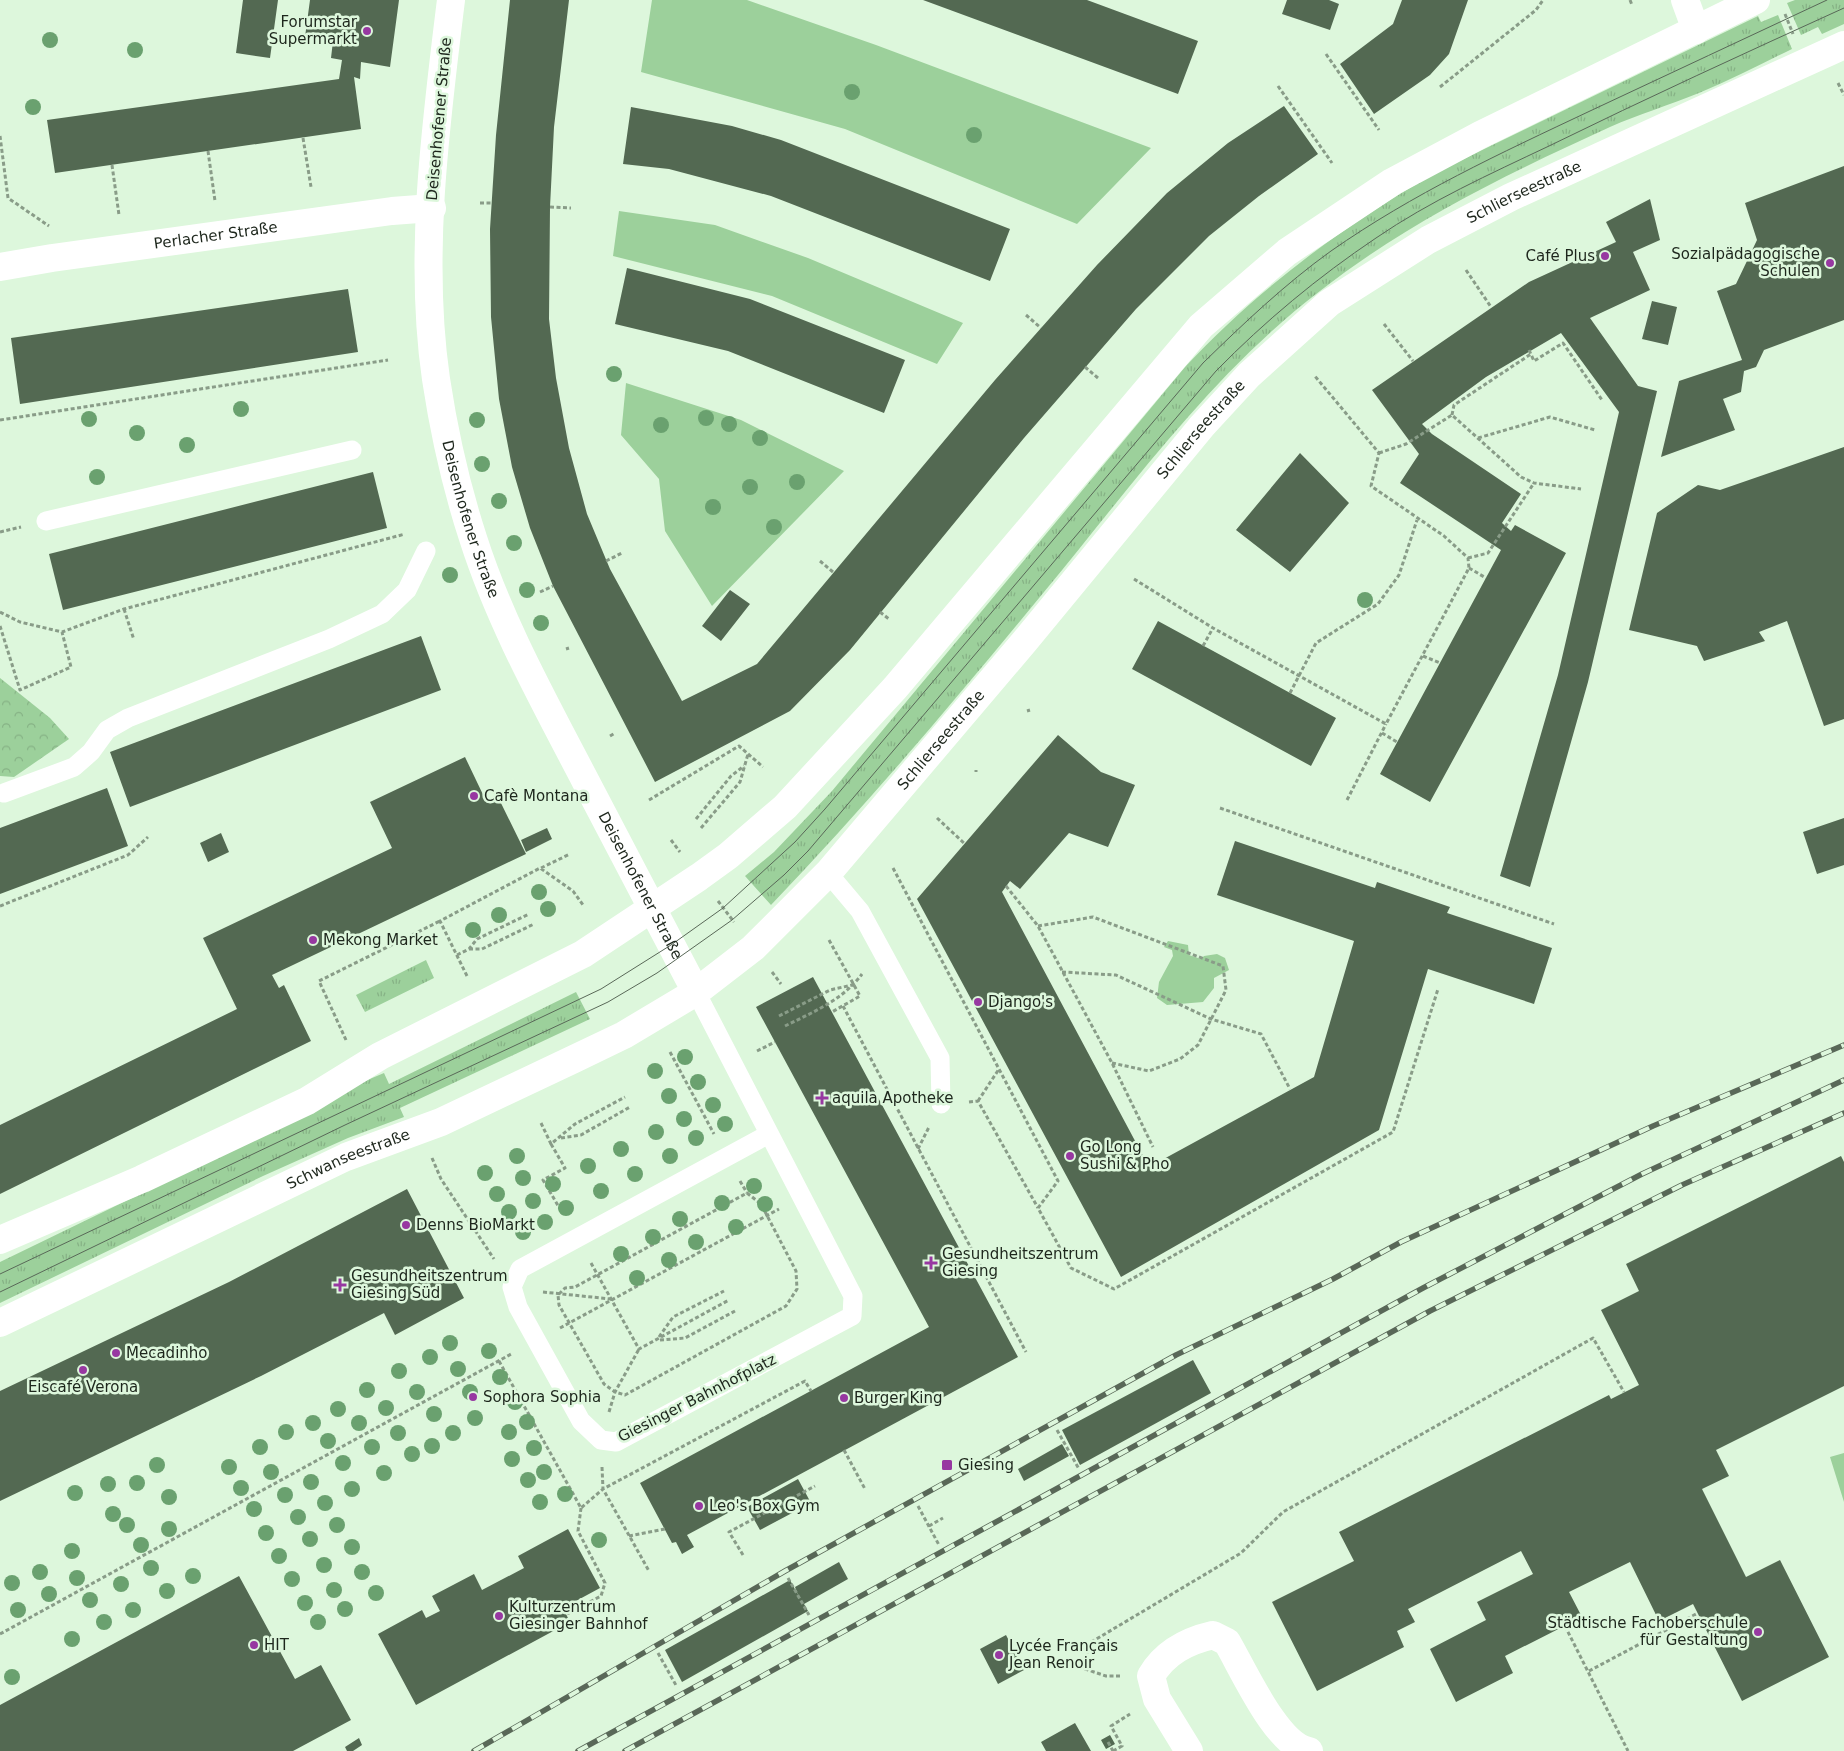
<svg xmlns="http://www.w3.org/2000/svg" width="1844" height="1751" font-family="'DejaVu Sans',sans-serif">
<defs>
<pattern id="grass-tufts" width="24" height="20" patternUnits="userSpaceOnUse" patternTransform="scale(1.25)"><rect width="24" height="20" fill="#9cd09b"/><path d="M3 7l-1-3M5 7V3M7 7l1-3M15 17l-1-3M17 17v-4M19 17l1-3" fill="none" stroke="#86b285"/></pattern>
<pattern id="forest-crowns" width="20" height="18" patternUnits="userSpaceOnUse" patternTransform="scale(1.25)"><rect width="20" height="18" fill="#9cd09b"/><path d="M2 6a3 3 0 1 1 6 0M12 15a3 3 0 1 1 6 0" fill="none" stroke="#86b285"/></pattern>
</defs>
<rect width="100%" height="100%" fill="#ddf7dc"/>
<path fill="url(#grass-tufts)" d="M1795 0H1844V24L1822 34 1818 27 1801 35 1787 3Z
M1778 15 1792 49C1761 64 1731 80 1699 93 1670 105 1639 114 1610 127 1509 173 1408 222 1320 291 1211 374 1131 487 1044 592 956 699 867 805 771 905L745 876 774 852 832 791 1185 367C1259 288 1345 224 1439 171L1758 16 1761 22Z
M426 960 434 978 365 1012 356 995Z
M576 992 590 1019 400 1108 404 1117 348 1138 263 1176 0 1303V1262L235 1148 365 1081 384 1073 389 1084Z"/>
<path fill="url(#forest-crowns)" d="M0 678 50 718 69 739 14 777 0 776Z"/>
<path fill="#9cd09b" d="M652 0H747L876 45 1151 148 1077 224 845 129 641 72Z
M619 211 715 225 808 258 963 323 937 364 772 296 613 256Z
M626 383 741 420 844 471 712 606 665 531 659 479 621 435Z
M1168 941 1188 945 1189 955 1201 959 1204 956 1217 954 1225 958 1229 970 1214 978V988L1203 1002 1167 1005 1157 998 1159 982 1173 956 1172 950 1164 947Z
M1844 1453V1502L1830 1457Z"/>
<path fill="#536952" d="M243 0H278L270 58 236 53Z
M310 0H399L390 67 361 62 360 79 354 77 361 129 55 173 47 120 339 79 342 60 331 58 333 41 305 37Z
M510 0H569L554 127 550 207 549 319 556 378 569 448 587 514 610 569 682 701 757 664 995 380 1097 265 1167 193 1228 143 1284 106 1318 154 1259 196 1209 236 1136 309 1024 438 850 650 790 711 655 782 553 586 530 528 512 467 499 399 491 317 490 229 496 135Z
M923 0H1087L1198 41 1178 94Z
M1287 0H1329L1339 4 1330 30 1282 14Z
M1402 0H1468L1449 54 1430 75 1374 114 1340 64 1393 24Z
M631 107 732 126 781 140 1010 229 990 281 771 196 669 169 623 164Z
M1844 166V320L1764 350 1756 367 1744 371 1741 392 1723 399 1735 430 1661 457 1679 381 1742 360 1717 291 1736 284 1757 240 1745 203Z
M1650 199 1660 240 1633 252 1650 290 1590 318 1638 386 1657 391 1588 682 1530 887 1500 876 1558 675 1619 412 1561 333 1486 377 1422 424 1432 434 1521 494 1502 523 1511 531 1515 525 1566 553 1430 802 1380 774 1501 550 1400 483 1419 454 1372 390 1529 282 1616 242 1606 222Z
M627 268 750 299 905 360 884 413 728 351 615 324Z
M348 289 358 352 20 404 11 338Z
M1652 301 1677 307 1668 345 1642 339Z
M1844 447V719L1824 726 1787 621 1759 632 1765 641 1704 661 1697 646 1629 630 1657 513 1698 485 1720 490Z
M1300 453 1349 503 1290 572 1236 530Z
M373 472 387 528 63 610 49 554Z
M730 590 750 604 721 641 702 626Z
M1158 621 1336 718 1311 766 1132 669Z
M421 636 441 690 130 807 110 752Z
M1058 735 1101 772 1135 785 1108 847 1069 833 1020 889 1010 881 1002 892 1149 1167 1314 1077 1354 941 1217 895 1235 841 1375 888 1377 882 1450 907 1447 913 1552 948 1534 1004 1428 969 1379 1130 1121 1277 917 899Z
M465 757 487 803 498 797 526 854 272 975 279 988 284 985 311 1041 0 1194V1125L237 1009 203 938 392 848 370 802Z
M107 788 128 846 0 894V828Z
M1844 818V865L1817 874 1803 832Z
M547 828 552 839 526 852 521 840Z
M221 833 229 852 208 862 200 843Z
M813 977 1018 1357 687 1535 694 1547 682 1554 676 1542 672 1543 640 1483 929 1327 756 1007Z
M1841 1156 1844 1162V1386L1716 1450 1729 1476 1702 1489 1746 1577 1780 1560 1829 1657 1742 1701 1693 1604 1659 1621 1630 1562 1569 1592 1582 1617 1505 1656 1513 1673 1456 1702 1430 1649 1486 1620 1477 1602 1533 1574 1521 1551 1408 1609 1415 1622 1397 1631 1404 1647 1317 1691 1272 1602 1354 1561 1339 1532 1609 1395 1611 1399 1639 1385 1601 1310 1639 1291 1626 1264Z
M407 1189 464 1298 395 1335 384 1313 261 1376 0 1501V1391L229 1282Z
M1193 1360 1211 1393 1080 1465 1062 1430Z
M1062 1444 1069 1456 1024 1481 1018 1469Z
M798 1479 811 1503 760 1530 747 1507Z
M568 1529 600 1588 563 1608 570 1622 416 1705 378 1634 422 1610 426 1618 440 1611 432 1596 474 1574 482 1590 524 1568 518 1556Z
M839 1562 848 1579 804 1604 808 1611 682 1682 665 1650 790 1580 798 1595 795 1587Z
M239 1576 295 1679 321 1665 351 1720 293 1751H0V1705Z
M1006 1635 1024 1670 998 1684 980 1649Z
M1075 1723 1091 1751H1046L1041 1742Z
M1110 1735 1115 1744 1106 1749 1101 1740Z
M359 1738 362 1745 353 1751H347L345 1747Z"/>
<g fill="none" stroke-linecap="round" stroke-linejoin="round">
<path stroke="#899c88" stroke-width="3" stroke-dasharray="4 2.5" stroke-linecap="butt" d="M1630 0 1632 5
M1785 14 1793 34
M1326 54 1379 130
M1838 83 1844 95
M1278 86 1332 163
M1440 87 1536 10 1543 0
M0 136 8 198 49 226
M303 138 311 187
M208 151 215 201
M112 165 119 215
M480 203H491
M550 207 571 208
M1466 270 1491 307
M1026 315 1041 328
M1384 324 1413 361
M1529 350 1534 361 1563 343 1602 400
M1085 367 1098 378
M1452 415 1454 405 1531 354
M0 420 388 360
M1478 438 1550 417 1595 430
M1379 453 1406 444 1452 415 1521 477 1534 483 1581 489
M0 532 21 527
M1468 558 1488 553 1534 483
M606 561 622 553
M820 561 833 572
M1469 568 1486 578
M1134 579 1213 628 1386 724 1469 568 1468 558 1444 536 1371 486 1379 453 1314 375
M540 592 553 586
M124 609 134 640
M0 612 20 622 62 632 124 609 405 534
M880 612 889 619
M0 626 20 690 71 667 62 632
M1203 646 1213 628
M566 649 569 648
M1423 656 1440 663
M1290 693 1316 643 1378 604 1399 575 1417 520
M1027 711 1030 710
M1382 733 1397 742
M610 736 615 733
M976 770V772
M649 800 739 746 763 767
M1347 800 1386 724
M1220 808 1554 924
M937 818 965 844
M696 819 731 776 744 766
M701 828 740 782 748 754
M671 840 680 852
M541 868 570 854
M893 868 1058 1181 1038 1208 1071 1268 1114 1289 1393 1132 1438 989
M1006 886 1038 926 1112 1063 1153 1147
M718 901 734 922
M0 906 128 855 148 837
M1038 926 1093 917 1223 966 1226 990 1198 1045 1180 1059 1149 1071 1112 1063
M829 940 860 996 832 1012
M469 949H482L534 924
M457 955 469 949 477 939 529 914
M772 972 781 984
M1062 972 1116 975 1211 1019 1261 1034 1290 1089
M467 976 440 921 540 868 573 891 583 905
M843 1006 1026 1352
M779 1016 830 990 852 985
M785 1026C813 1012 843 1000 862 974
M346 1040 319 981 440 921
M757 1051 775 1042
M670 1052 714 1134
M978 1101 999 1069
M969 1102 978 1101 1038 1208
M541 1123 551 1144 575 1124 625 1097
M561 1138 581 1135 630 1107
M551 1144 565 1168 543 1180 563 1214
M918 1149 929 1127
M432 1158 441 1179 494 1259
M740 1181 747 1193
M747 1193 761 1204 796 1271 797 1289 786 1306 625 1395 615 1392 604 1384 559 1305 558 1295 565 1288 575 1287Z
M591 1263 639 1349 729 1300
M543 1292 611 1299
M560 1328 779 1209
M659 1337 673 1317 724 1291
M660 1340 685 1338 735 1311
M499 1361 581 1508 603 1489 805 1381 811 1391
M609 1412 615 1392 639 1349
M1057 1430 1079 1469
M844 1450 865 1489
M602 1467 603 1489 649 1571
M918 1506 939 1545
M929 1526 943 1518
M629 1536 665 1529
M743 1555 729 1532 815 1486
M788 1578 809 1615
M567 1614 601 1596 605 1583 578 1531 581 1508
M1565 1626 1628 1751
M0 1634 513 1353
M658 1653 677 1687
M1589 1671 1698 1613
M1120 1676H1106L1085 1669 1088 1644 1241 1553 1283 1512 1593 1338 1624 1392
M1108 1742 1113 1751
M1113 1751 1122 1746 1111 1726 1130 1714"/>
<path stroke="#fff" stroke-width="19" d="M46 521 352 450
M4 793 74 767 91 752 107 730 128 718 329 639 382 614 407 590 426 551
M828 873 860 911 940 1058 941 1104
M696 992 853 1296 852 1316 616 1442 601 1440 581 1421 518 1307 512 1287 520 1269 769 1134"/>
<g stroke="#fff" stroke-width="28">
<path id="s1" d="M451 0C436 122 418 256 436 379 444 432 456 486 473 538 500 623 545 703 586 782 623 852 660 922 696 992"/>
<path d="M1685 0 1696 30"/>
<path id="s2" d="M0 267 52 258 392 211 432 208"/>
<path d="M1189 1751 1157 1699 1151 1676C1165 1652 1187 1641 1213 1635L1227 1642C1244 1671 1277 1746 1309 1751"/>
</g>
<g stroke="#fff" stroke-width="28">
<path d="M0 1240 142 1179 307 1101 380 1056 583 954 699 877 728 856 785 807 895 688 1201 326 1287 252 1392 182 1480 135 1756 0"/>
<path id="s3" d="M0 1323 346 1157 441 1122 574 1059 624 1035 696 992 753 948 828 873 1025 641 1202 426 1249 375 1329 303 1428 240 1511 197 1844 45"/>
</g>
<path stroke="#596858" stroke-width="1" d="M0 1274 601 989 671 945 723 908 795 842 825 809 1203 363C1243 324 1285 284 1331 251 1414 193 1499 154 1590 111 1669 74 1748 37 1827 0
M0 1292 345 1125 608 1002 657 973 732 920 784 875 808 851 1216 371C1265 321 1318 277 1376 238 1430 201 1490 174 1549 146 1647 98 1745 53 1844 8"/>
<defs>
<path id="rail" d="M474 1751 785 1571 1176 1355 1333 1279 1401 1242 1653 1126 1844 1045
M578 1751 1423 1288 1642 1174 1844 1080
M625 1751 1430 1311 1682 1185 1844 1113"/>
</defs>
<use href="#rail" stroke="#596858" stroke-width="5.5"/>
<use href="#rail" stroke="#ddf7dc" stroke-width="4" stroke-dasharray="11" stroke-linecap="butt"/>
</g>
<g fill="#6aa16f">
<circle cx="50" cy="40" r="8"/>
<circle cx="135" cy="50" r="8"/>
<circle cx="852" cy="92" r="8"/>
<circle cx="33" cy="107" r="8"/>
<circle cx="974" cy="135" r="8"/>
<circle cx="614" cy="374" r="8"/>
<circle cx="241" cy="409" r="8"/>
<circle cx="706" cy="418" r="8"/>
<circle cx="89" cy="419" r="8"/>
<circle cx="477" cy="420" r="8"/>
<circle cx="729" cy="424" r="8"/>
<circle cx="661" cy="425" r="8"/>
<circle cx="137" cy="433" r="8"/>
<circle cx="760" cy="438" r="8"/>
<circle cx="187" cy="445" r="8"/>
<circle cx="482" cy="464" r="8"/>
<circle cx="97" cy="477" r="8"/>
<circle cx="797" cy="482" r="8"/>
<circle cx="750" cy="487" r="8"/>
<circle cx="499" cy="501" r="8"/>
<circle cx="713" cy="507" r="8"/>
<circle cx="774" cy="527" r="8"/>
<circle cx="514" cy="543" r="8"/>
<circle cx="450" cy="575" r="8"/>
<circle cx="527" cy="590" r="8"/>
<circle cx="1365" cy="600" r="8"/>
<circle cx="541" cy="623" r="8"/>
<circle cx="539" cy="892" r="8"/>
<circle cx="548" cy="909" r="8"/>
<circle cx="499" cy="915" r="8"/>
<circle cx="473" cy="930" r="8"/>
<circle cx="685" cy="1057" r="8"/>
<circle cx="655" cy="1071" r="8"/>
<circle cx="698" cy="1082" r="8"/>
<circle cx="669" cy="1096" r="8"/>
<circle cx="713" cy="1105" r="8"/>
<circle cx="684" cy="1119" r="8"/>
<circle cx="725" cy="1124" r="8"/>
<circle cx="656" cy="1132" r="8"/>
<circle cx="696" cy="1138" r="8"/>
<circle cx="621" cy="1149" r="8"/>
<circle cx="517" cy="1156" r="8"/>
<circle cx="670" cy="1156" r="8"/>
<circle cx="588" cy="1166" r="8"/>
<circle cx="485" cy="1173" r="8"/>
<circle cx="635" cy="1174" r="8"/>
<circle cx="523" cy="1178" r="8"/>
<circle cx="553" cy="1184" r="8"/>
<circle cx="754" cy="1186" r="8"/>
<circle cx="601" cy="1191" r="8"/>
<circle cx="497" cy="1194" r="8"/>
<circle cx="533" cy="1201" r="8"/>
<circle cx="722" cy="1203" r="8"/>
<circle cx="765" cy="1204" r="8"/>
<circle cx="566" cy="1208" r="8"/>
<circle cx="509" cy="1212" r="8"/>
<circle cx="680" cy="1219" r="8"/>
<circle cx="545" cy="1222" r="8"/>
<circle cx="736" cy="1227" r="8"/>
<circle cx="523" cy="1232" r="8"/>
<circle cx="653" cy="1237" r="8"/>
<circle cx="696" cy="1242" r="8"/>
<circle cx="621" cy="1254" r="8"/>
<circle cx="669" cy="1260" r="8"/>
<circle cx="637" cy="1278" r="8"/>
<circle cx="450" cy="1343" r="8"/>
<circle cx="489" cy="1351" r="8"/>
<circle cx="430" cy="1357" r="8"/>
<circle cx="458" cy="1369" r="8"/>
<circle cx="399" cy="1371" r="8"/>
<circle cx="500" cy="1377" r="8"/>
<circle cx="367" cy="1390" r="8"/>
<circle cx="417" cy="1392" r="8"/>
<circle cx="470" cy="1392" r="8"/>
<circle cx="515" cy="1402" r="8"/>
<circle cx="386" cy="1408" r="8"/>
<circle cx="338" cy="1409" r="8"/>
<circle cx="434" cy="1414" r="8"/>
<circle cx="475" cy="1418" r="8"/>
<circle cx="527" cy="1422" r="8"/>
<circle cx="313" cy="1423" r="8"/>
<circle cx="359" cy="1423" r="8"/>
<circle cx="286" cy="1432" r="8"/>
<circle cx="509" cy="1432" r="8"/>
<circle cx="398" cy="1433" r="8"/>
<circle cx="453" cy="1433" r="8"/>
<circle cx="328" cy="1441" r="8"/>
<circle cx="432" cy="1446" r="8"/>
<circle cx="260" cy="1447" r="8"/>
<circle cx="372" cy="1447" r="8"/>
<circle cx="534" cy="1448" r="8"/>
<circle cx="412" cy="1454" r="8"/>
<circle cx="512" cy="1459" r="8"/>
<circle cx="343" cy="1463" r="8"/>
<circle cx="157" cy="1465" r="8"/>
<circle cx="229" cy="1467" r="8"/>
<circle cx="271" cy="1472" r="8"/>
<circle cx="544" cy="1472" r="8"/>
<circle cx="384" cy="1473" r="8"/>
<circle cx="528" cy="1480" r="8"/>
<circle cx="311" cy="1482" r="8"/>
<circle cx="137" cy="1483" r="8"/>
<circle cx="108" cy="1484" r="8"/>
<circle cx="241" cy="1488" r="8"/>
<circle cx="352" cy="1489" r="8"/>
<circle cx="75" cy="1493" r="8"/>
<circle cx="565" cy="1494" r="8"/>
<circle cx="285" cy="1495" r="8"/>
<circle cx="169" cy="1497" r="8"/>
<circle cx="540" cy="1502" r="8"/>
<circle cx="325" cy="1503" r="8"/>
<circle cx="254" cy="1509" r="8"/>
<circle cx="113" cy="1514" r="8"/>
<circle cx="298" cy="1517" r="8"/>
<circle cx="127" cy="1525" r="8"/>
<circle cx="337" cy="1525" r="8"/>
<circle cx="169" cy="1529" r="8"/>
<circle cx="266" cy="1533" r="8"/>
<circle cx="310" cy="1539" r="8"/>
<circle cx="599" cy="1540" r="8"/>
<circle cx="141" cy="1545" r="8"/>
<circle cx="352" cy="1547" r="8"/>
<circle cx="72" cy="1551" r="8"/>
<circle cx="279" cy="1556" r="8"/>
<circle cx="324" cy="1565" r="8"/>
<circle cx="151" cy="1568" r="8"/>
<circle cx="40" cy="1572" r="8"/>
<circle cx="362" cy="1572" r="8"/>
<circle cx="193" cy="1576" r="8"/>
<circle cx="77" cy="1578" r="8"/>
<circle cx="292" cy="1579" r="8"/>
<circle cx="12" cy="1583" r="8"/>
<circle cx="121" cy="1584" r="8"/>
<circle cx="334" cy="1590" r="8"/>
<circle cx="167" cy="1591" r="8"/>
<circle cx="376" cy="1593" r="8"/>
<circle cx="49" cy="1594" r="8"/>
<circle cx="90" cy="1600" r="8"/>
<circle cx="305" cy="1603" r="8"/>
<circle cx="345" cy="1609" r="8"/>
<circle cx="18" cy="1610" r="8"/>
<circle cx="133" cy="1610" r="8"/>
<circle cx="104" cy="1622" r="8"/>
<circle cx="318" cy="1622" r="8"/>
<circle cx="72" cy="1639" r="8"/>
<circle cx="12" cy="1677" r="8"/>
</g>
<g fill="#9738a1" stroke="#ddf7dc" stroke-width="2">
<circle cx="367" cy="31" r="5"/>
<circle cx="1605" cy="256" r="5"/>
<circle cx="1830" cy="263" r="5"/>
<circle cx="474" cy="796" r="5"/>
<circle cx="313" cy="940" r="5"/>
<circle cx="978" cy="1002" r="5"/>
<path d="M819.5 1090.5h5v5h5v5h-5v5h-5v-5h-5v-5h5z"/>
<circle cx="1070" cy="1156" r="5"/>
<circle cx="406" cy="1225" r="5"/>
<path d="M928.5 1255.5h5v5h5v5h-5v5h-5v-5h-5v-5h5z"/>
<path d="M337.5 1277.5h5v5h5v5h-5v5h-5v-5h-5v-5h5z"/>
<circle cx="116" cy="1353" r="5"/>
<circle cx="83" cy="1370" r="5"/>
<circle cx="473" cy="1397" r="5"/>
<circle cx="844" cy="1398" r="5"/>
<rect x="941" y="1459" width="12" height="12" rx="2.5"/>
<circle cx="699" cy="1506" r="5"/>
<circle cx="499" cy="1616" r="5"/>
<circle cx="1758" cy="1632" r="5"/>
<circle cx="254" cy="1645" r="5"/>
<circle cx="999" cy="1655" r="5"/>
</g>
<g text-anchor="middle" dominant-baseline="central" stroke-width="5" stroke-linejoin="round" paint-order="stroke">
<g font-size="15" fill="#1d261c" stroke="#ddf7dc" text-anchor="start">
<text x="357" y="22" text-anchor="end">Forumstar<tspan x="357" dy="17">Supermarkt</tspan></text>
<text x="1820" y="254" text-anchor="end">Sozialpädagogische<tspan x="1820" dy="17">Schulen</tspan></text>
<text x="1595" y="256" text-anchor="end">Café Plus</text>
<text x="484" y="796">Cafè Montana</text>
<text x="323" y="940">Mekong Market</text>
<text x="988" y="1002">Django's</text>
<text x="832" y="1098">aquila Apotheke</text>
<text x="1080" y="1147">Go Long<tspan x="1080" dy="17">Sushi &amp; Pho</tspan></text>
<text x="416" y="1225">Denns BioMarkt</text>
<text x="942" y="1254">Gesundheitszentrum<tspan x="942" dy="17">Giesing</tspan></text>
<text x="351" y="1276">Gesundheitszentrum<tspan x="351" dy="17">Giesing Süd</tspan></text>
<text x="126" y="1353">Mecadinho</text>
<text x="83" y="1387" text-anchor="middle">Eiscafé Verona</text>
<text x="483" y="1397">Sophora Sophia</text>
<text x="854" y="1398">Burger King</text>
<text x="958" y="1465">Giesing</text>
<text x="709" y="1506">Leo's Box Gym</text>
<text x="509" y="1607">Kulturzentrum<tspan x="509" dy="17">Giesinger Bahnhof</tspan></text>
<text x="1748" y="1623" text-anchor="end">Städtische Fachoberschule<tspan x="1748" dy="17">für Gestaltung</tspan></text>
<text x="264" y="1645">HIT</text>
<text x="1009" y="1646">Lycée Français<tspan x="1009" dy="17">Jean Renoir</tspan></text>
</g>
<g font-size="15" fill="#1d261c" stroke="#ddf7dc">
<text transform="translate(439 119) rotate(-85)">Deisenhofener Straße</text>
<text stroke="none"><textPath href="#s3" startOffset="1934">Schlierseestraße</textPath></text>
<text stroke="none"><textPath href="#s2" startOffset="218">Perlacher Straße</textPath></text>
<text stroke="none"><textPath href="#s3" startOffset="1529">Schlierseestraße</textPath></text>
<text stroke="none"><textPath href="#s1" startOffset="525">Deisenhofener Straße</textPath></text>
<text stroke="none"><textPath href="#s3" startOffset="1124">Schlierseestraße</textPath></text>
<text stroke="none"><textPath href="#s1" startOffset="930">Deisenhofener Straße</textPath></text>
<text stroke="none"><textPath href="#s3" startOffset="385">Schwanseestraße</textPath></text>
<text transform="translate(697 1398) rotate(-27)">Giesinger Bahnhofplatz</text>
</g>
</g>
</svg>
